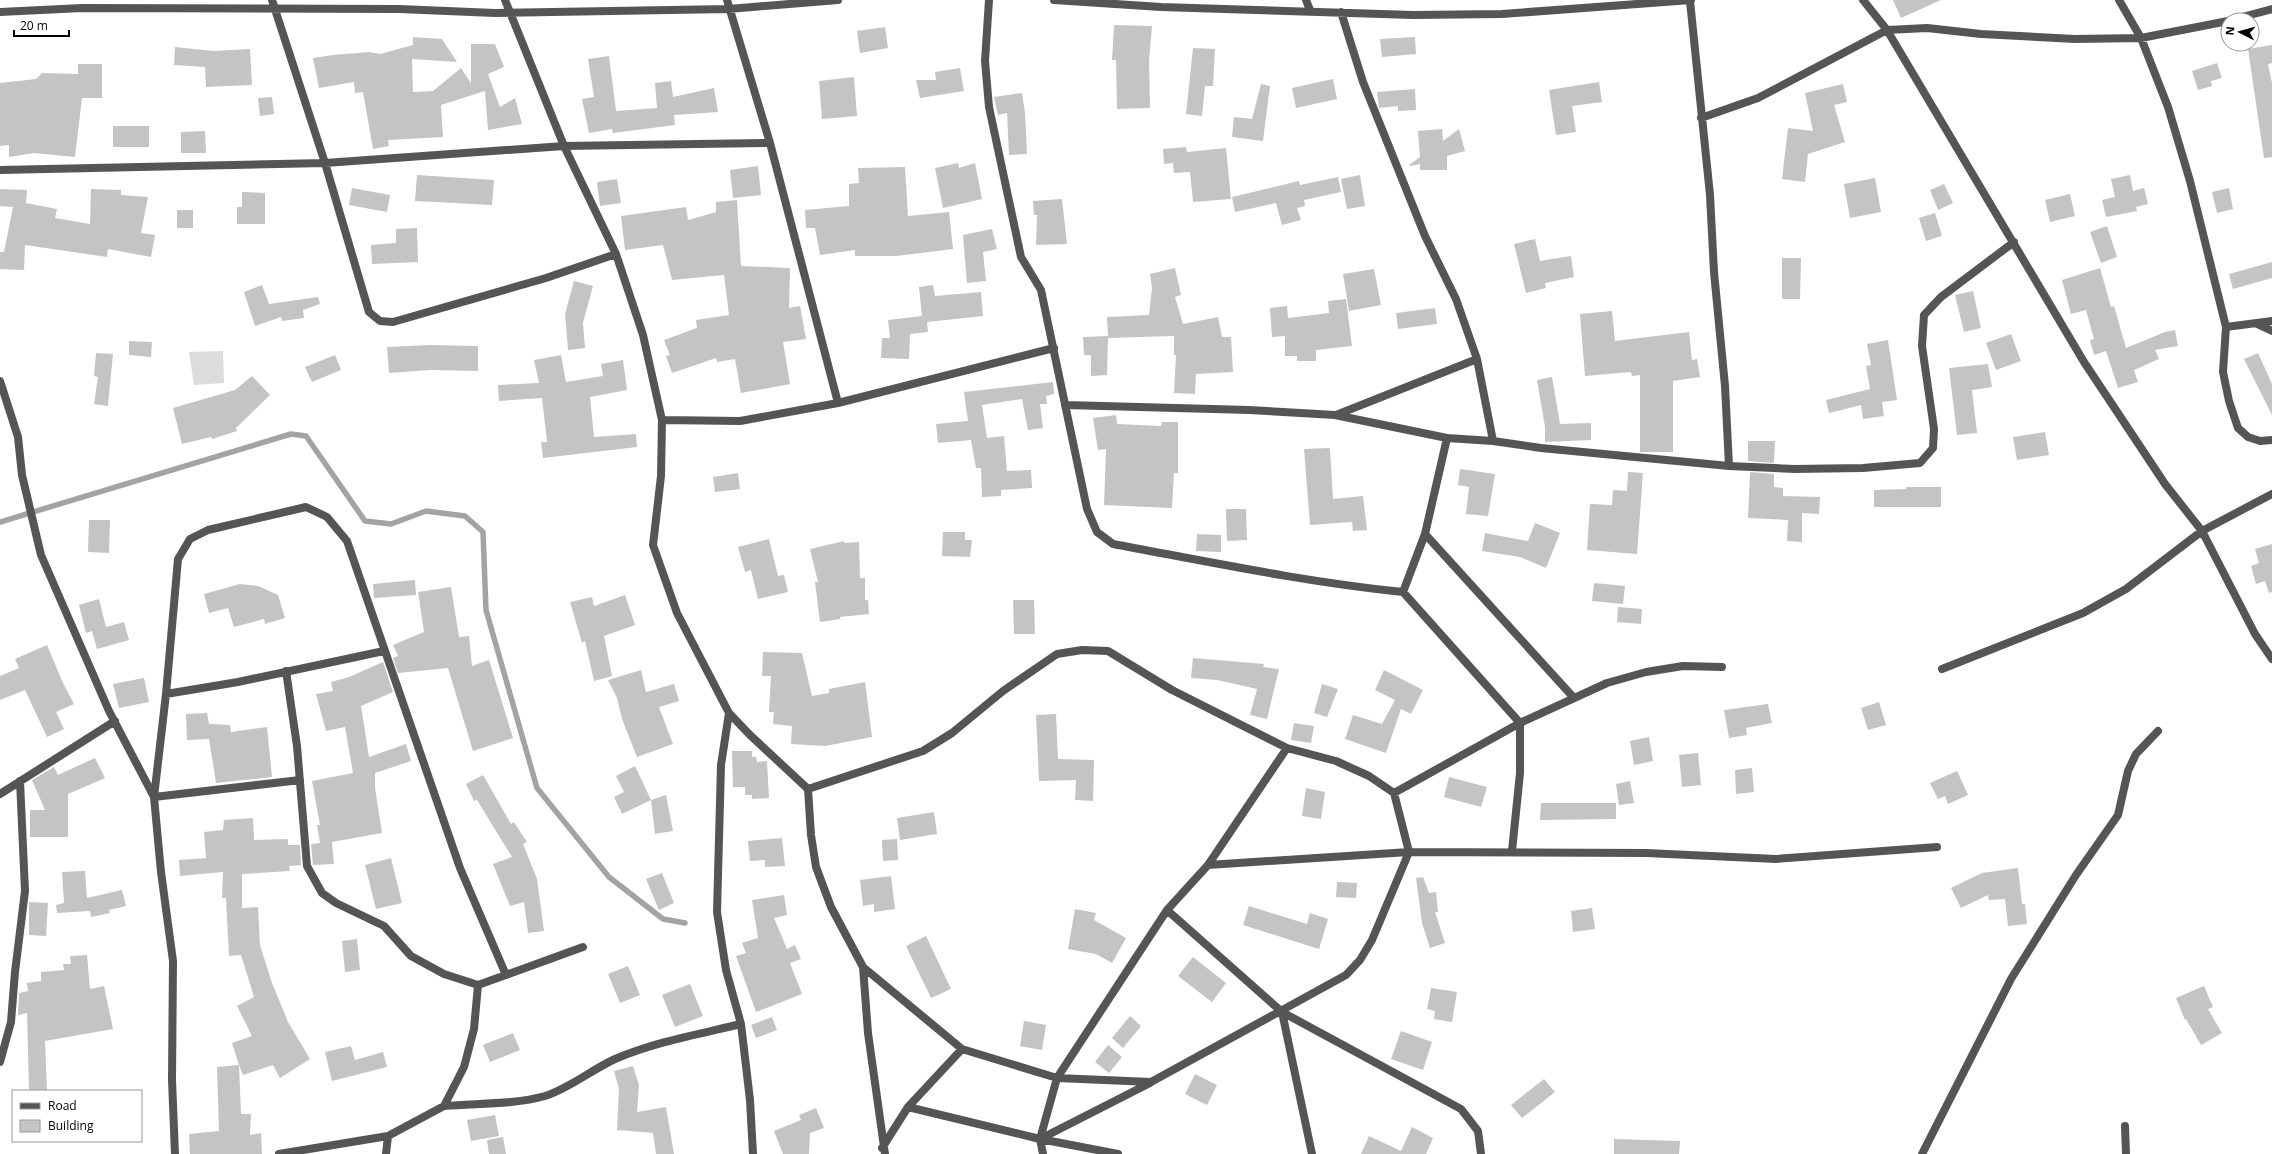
<svg xmlns="http://www.w3.org/2000/svg" width="2272" height="1154" font-family="'Open Sans',sans-serif">
<rect width="100%" height="100%" fill="#fff"/>
<path fill="#dcdcdc" d="M223 351 224 383 194 385 189 352Z"/>
<g fill="none" stroke-linecap="round" stroke-linejoin="round">
<path stroke="#a3a3a3" stroke-width="5.5" d="M0 522 291 434 306 436 365 521 391 524 426 511 465 516 483 532 486 610 537 788 609 877 663 919 685 923"/>
</g>
<path fill="#c4c4c4" d="M1893 0H1941L1901 18Z
M1114 25 1152 26 1149 61 1150 108 1117 109 1116 60H1112Z
M885 27 888 48 860 53 857 31Z
M413 37 442 39 457 62 412 59 413 92 433 91 461 68 471 83V44H495L504 67 488 74 500 107 515 98 522 124 488 130 485 91 441 105 443 137 388 140 389 146 373 149 363 92 355 93 354 82 319 88 313 58 333 55 369 52 380 54 413 45Z
M1415 37 1416 54 1382 57 1380 39Z
M2272 45V63L2268 64 2272 83V157L2264 158 2248 49Z
M175 47 213 51 250 49 252 85 206 87 205 67 174 65Z
M1193 48 1215 49 1213 86H1205L1202 116 1186 114Z
M609 56 616 111 657 108 655 83 671 81 673 97 714 88 718 112 674 115 675 125 613 133 612 129 589 133 582 99 594 97 588 59Z
M2217 63 2222 78 2211 81 2212 86 2198 90 2192 71Z
M78 64H102V98H82L75 157 34 153 9 157V145L0 146V83L36 79 42 73 78 74Z
M960 68 964 91 920 98 916 80H936L935 72Z
M854 77 857 116 822 119 819 81Z
M1333 79 1337 99 1296 108 1292 88Z
M1599 82 1602 102 1572 106 1576 132 1556 135 1549 90Z
M1261 84 1270 86 1263 141 1232 137 1234 117 1252 119Z
M1843 84 1847 102 1834 105 1845 142 1808 154 1805 182 1782 179 1788 128 1813 131 1805 93Z
M1415 89 1416 110 1398 111V106L1379 108 1377 92Z
M1022 93 1025 113 1027 154 1009 155 1007 113 998 115 994 97Z
M272 97 274 114 260 116 258 98Z
M113 126H149V147H113Z
M1442 129 1443 141 1459 129 1465 151 1447 156V170H1420V164L1410 166 1409 165 1420 157 1418 131Z
M205 131 206 153H181V132Z
M1186 147 1187 152 1226 148 1231 199 1193 202 1190 172 1174 173 1173 163 1164 164 1163 149Z
M958 163 959 168 975 163 982 199 943 208 935 168Z
M758 166 761 195 733 198 730 170Z
M905 167 908 216 949 212 953 249 896 256H855V250L820 255 815 228H806L805 210 849 206V184L859 183 858 168Z
M417 175 494 180 492 205 415 201Z
M1360 175 1365 206 1347 209 1341 179Z
M2130 175 2133 191 2144 188 2148 204 2136 207 2137 211 2106 217 2102 200 2115 197 2111 179Z
M1338 177 1341 192 1304 200 1305 206 1297 208 1301 220 1282 225 1276 203 1235 212 1232 197 1299 181 1300 185Z
M1875 178 1881 212 1850 218 1844 184Z
M617 179 621 203 600 206 597 182Z
M1944 184 1953 203 1938 210 1930 190Z
M352 188 390 195 387 212 349 205Z
M2229 188 2233 209 2217 213 2212 192Z
M0 189 27 190 26 203 57 209 55 218 90 224 91 189 121 190V195L148 197 141 233 155 235 151 257 108 249 107 257 25 245 24 270 0 269V252H4L13 207 0 206Z
M242 192 265 193V224H237V207H242Z
M2070 194 2075 216 2050 222 2045 200Z
M1062 199 1067 244 1036 245 1037 215H1034L1033 201Z
M737 200 741 266 790 268 789 308 800 306 806 339 783 342 790 384 741 393 735 359 717 362 716 358 672 373 666 356 670 355 664 340 697 328 696 320 729 315 724 275 672 280 663 245 625 250 621 216 686 207 688 220 716 212V202Z
M177 210H193V228H177Z
M1935 213 1942 236 1926 241 1919 218Z
M2107 226 2117 257 2101 263 2090 232Z
M417 228 418 262 372 264 371 245 396 243V229Z
M992 229 997 249 983 252 986 281 967 283 963 235Z
M1535 239 1540 261 1571 256 1574 277 1545 283 1546 288 1526 293 1514 244Z
M1782 258H1801L1800 299H1782Z
M2272 262V278L2233 289 2229 274Z
M1175 268 1181 295 1175 297 1183 324 1218 317 1222 337H1231L1233 372 1196 374 1195 394 1174 393 1176 355H1174V336L1108 338 1107 375 1091 376V355H1084L1083 337 1108 336 1107 317 1149 315 1152 288 1150 274Z
M2100 268 2111 307 2114 306 2126 348 2165 332 2175 330 2178 346 2155 350 2159 359 2134 370 2138 382 2118 388 2106 351 2094 355 2090 340 2094 339 2086 310 2071 314 2062 280Z
M1374 269 1381 305 1349 311 1343 274Z
M574 281 593 286 583 323 585 348 568 350 565 314Z
M262 285 269 304 318 297 320 304 303 310 304 318 282 321 281 317 255 326 244 292Z
M933 285 935 296 981 292 983 316 927 322 928 332 910 334 909 359 881 358 882 338H890L888 320 922 316 919 287Z
M1973 291 1981 328 1964 332 1955 295Z
M1346 299 1352 346 1316 350V361H1297V356H1285V336L1272 337 1270 308 1287 306 1288 318 1329 313 1328 301Z
M1435 308 1437 324 1398 329 1396 313Z
M1612 311 1615 341 1689 332 1692 360 1697 359 1700 377 1673 381V452H1640V375L1632 376 1631 372 1585 376 1580 314Z
M2011 334 2021 361 1996 370 1986 343Z
M1888 340 1897 400 1882 402 1884 416 1863 419 1861 405 1829 413 1826 400 1870 389 1866 366 1871 365 1867 344Z
M129 341 152 342 151 357 129 355Z
M430 345 478 346V371L430 370 389 373 387 347Z
M96 353 113 354 108 406 94 404 98 377 94 376Z
M2258 353 2272 384V415L2244 359Z
M335 355 341 370 312 382 305 367Z
M561 355 566 382 603 376 601 364 623 360 627 390 590 397 594 437 636 434 637 447 543 458 541 442H547L542 398 499 401 498 385 539 383 534 360Z
M1988 364 1992 387 1972 390 1977 433 1957 435 1949 368Z
M252 376 270 395 236 428 237 431 212 439 211 437 182 444 173 408 235 390Z
M1552 377 1560 424 1591 423V440L1545 442V427L1537 380Z
M1053 382 1054 394 1046 396 1047 404H1040L1043 428 1028 430 1022 399 982 405 987 438 1004 436 1007 471 1031 470 1032 488 1001 490V496L982 497 981 468H976L971 440 938 443 936 424 968 421 964 392Z
M1116 415 1117 424 1161 426 1162 422H1178V473H1174L1172 508 1104 505 1106 449 1098 450 1093 418Z
M2045 432 2049 455 2017 460 2013 437Z
M1748 441H1775L1774 463 1748 461Z
M1330 448 1333 499 1363 496 1367 530 1353 531 1352 522 1310 525 1304 449Z
M1460 469 1495 474 1488 516 1466 514 1469 487 1458 485Z
M1628 472 1643 473 1637 554 1587 550 1590 504 1612 505 1613 490 1627 491Z
M1750 472 1774 474V487L1783 488V496L1820 497 1819 514 1802 513V542L1787 541 1788 520 1748 518Z
M738 473 740 489 715 492 713 477Z
M1906 487H1941V507H1874V490L1906 489Z
M1226 509H1246L1247 540 1227 541Z
M89 520H110L109 553 88 552Z
M1535 523 1560 533 1546 568 1520 557 1482 551 1485 533 1528 541Z
M943 532H965V540H972L970 557 942 556Z
M1197 534 1221 535V552L1196 551Z
M769 539 778 576 784 575 788 592 758 599 751 570 745 572 738 547Z
M844 541V543L859 542 860 578H865V600H868L869 614 840 617V619L820 622 815 582H818L810 549Z
M2272 544V592L2269 593 2265 581 2256 584 2251 566 2259 563 2255 549Z
M415 580 416 595 374 598 373 584Z
M1594 583 1625 586 1623 604 1592 601Z
M240 584 258 586 278 595 285 618 265 624 264 619 234 627 228 608 209 613 204 594Z
M451 587 459 637 469 636 472 666 489 660 513 738 473 751 448 668 398 673 393 658 398 656 393 645 424 632 418 592Z
M625 595 635 625 604 636 612 676 594 681 585 641 582 643 570 602 592 597 594 606Z
M99 599 106 627 124 622 129 640 97 649 92 631 86 633 79 605Z
M1013 600H1034L1035 634H1014Z
M1618 607 1642 609 1641 624 1617 622Z
M47 645 63 683 74 704 56 712 64 729 47 737 25 690 0 700V676L19 668 15 659Z
M763 652 802 653 812 696 829 693V689L865 682 872 737 825 746 791 744 792 726 773 724 774 712H769L771 676H762Z
M1193 658 1264 664 1263 667 1279 669 1267 719 1250 715 1257 689 1217 680 1191 678Z
M383 662 393 692 361 706 369 757 406 744 411 761 375 773V788L382 833 332 842 334 864 313 865 311 844 320 843 317 825H320L312 781 353 773 345 727 326 731 316 694 333 691 331 682 349 677Z
M641 670 646 692 674 684 679 701 659 707 673 744 637 757 622 719 617 698 608 680Z
M1384 670 1423 690 1411 714 1401 709 1386 753 1345 739 1353 715 1382 724 1395 700 1375 690Z
M144 678 149 702 119 708 113 684Z
M1322 684 1338 689 1327 717 1314 713Z
M1879 702 1886 725 1868 730 1861 708Z
M1768 704 1772 723 1746 728 1747 735 1729 738 1724 710Z
M207 713 209 724 230 725 231 732 267 727 272 777 216 783 209 739 187 740 186 714Z
M1056 714 1058 759 1094 760 1093 801 1075 800 1076 780 1039 781 1036 715Z
M1294 723 1314 726 1311 743 1291 740Z
M1649 737 1653 761 1634 765 1630 741Z
M732 751H752V757H756L757 762 767 761 769 798 752 799V795H745V787H733Z
M1698 753 1701 785 1682 787 1679 755Z
M95 758 105 778 68 794V837H30V810H45L32 780 54 767 58 775Z
M635 766 651 800 622 814 614 797 624 792 616 776Z
M1752 768 1754 792 1736 794 1735 770Z
M1957 771 1968 795 1948 804 1945 796 1938 799 1930 783Z
M483 775 511 824 514 822 527 842 523 844 537 879 544 931 528 933 524 902 510 906 493 864 512 857 477 800 474 801 466 784Z
M1449 777 1487 787 1481 807 1444 797Z
M1630 781 1634 803 1619 805 1616 784Z
M1306 788 1325 792 1321 819 1302 816Z
M666 795 673 831 655 834 651 800Z
M1541 803H1616V819L1540 820Z
M934 812 937 834 900 840 897 818Z
M253 818 254 840 288 839V845H300L301 865 289 866 290 871 242 874V908L258 907 260 945 272 983 288 1022 310 1059 280 1078 273 1065 243 1075 239 1065 241 1114H251L250 1135 261 1133 262 1154H190L189 1134 219 1131 217 1067 239 1065 232 1043 252 1036 237 1006 254 997 241 955 229 956 226 898H222L223 872 180 876 179 860 206 858 204 832 223 830 224 820Z
M782 838 785 866 765 867V860L750 861 748 841Z
M897 839 898 860 883 861 882 840Z
M391 858 402 903 376 909 365 865Z
M2018 868 2022 904H2025L2027 924 2008 926 2005 899 1989 900 1988 895 1961 908 1951 888 1982 873Z
M85 871 87 898 122 890 126 906 109 910 110 913 91 917 90 911 57 913 56 905 64 903 62 872Z
M662 873 674 903 659 910 646 879Z
M891 876 895 909 874 912V904L863 906 860 880Z
M1423 877 1429 893 1436 892 1438 912H1435L1445 943 1430 948 1422 923 1416 878Z
M1337 882 1357 883 1356 898 1336 897Z
M784 895 787 915 774 918 787 949 795 945 801 959 790 963 802 994 756 1012 736 956 746 953 742 943 758 938 752 900Z
M29 902 48 903 46 936 29 935Z
M1249 906 1307 924 1310 913 1328 919 1319 949 1243 925Z
M1592 908 1595 929 1573 932 1571 911Z
M1075 909 1096 913 1094 920 1126 938 1112 963 1096 954 1068 949Z
M926 936 951 989 931 998 906 946Z
M357 939 360 970 345 972 342 941Z
M87 955 90 989 104 986 113 1029 45 1041 47 1091H29L27 1013 18 1015 19 993 28 991 27 983 41 981V972L64 970 63 964H71L70 956Z
M1193 957 1226 983 1212 1002 1178 976Z
M628 966 640 995 620 1003 608 974Z
M690 984 703 1016 675 1027 662 995Z
M2204 986 2213 1007 2208 1009 2222 1033 2201 1045 2186 1019 2185 1020 2176 998Z
M1431 988 1457 992 1452 1022 1434 1019 1435 1011 1427 1009Z
M1130 1016 1141 1026 1123 1048 1112 1038Z
M772 1017 777 1030 756 1038 751 1025Z
M1024 1021 1046 1025 1042 1050 1020 1046Z
M1401 1031 1432 1042 1423 1070 1391 1059Z
M513 1033 520 1050 490 1062 483 1045Z
M1108 1045 1122 1057 1109 1073 1095 1062Z
M351 1046 355 1060 383 1052 387 1067 332 1081 325 1052Z
M633 1066 639 1085 637 1112 666 1107 674 1154H656L653 1133 617 1130 619 1089 614 1071Z
M1195 1074 1217 1085 1207 1105 1185 1094Z
M1544 1079 1555 1092 1522 1118 1511 1105Z
M816 1108 824 1128 810 1133 809 1154H783L774 1131 801 1120 799 1115Z
M495 1115 499 1136 471 1141 467 1120Z
M1412 1127 1433 1138 1426 1154H1361L1369 1136 1401 1151Z
M503 1137 506 1154H489L487 1140Z
M1614 1139 1680 1141 1679 1154H1614Z"/>
<g fill="none" stroke-linecap="round" stroke-linejoin="round">
<path stroke="#555" stroke-width="8" d="M272 0 325 163 369 312 380 321 393 322 546 278 616 254
M505 0 564 146 616 254 643 335 662 420 661 476 653 545 677 613 729 713 721 765 717 912 726 970 741 1024 750 1100 753 1154
M727 0 770 143 838 403
M989 0 985 61 989 107 1021 257 1041 290 1087 509 1097 532 1113 544C1210 562 1305 582 1403 592L1425 534 1447 438
M1054 0 1161 7 1413 15 1502 14 1691 0
M1306 0 1310 10
M1863 0 1887 30 2084 362 2165 484 2202 531 2255 634 2272 659
M2119 0 2141 38 2168 107 2190 181 2226 327 2223 372 2229 401 2238 428 2248 437 2260 441 2272 440
M1690 1 1710 195 1714 272 1725 386 1729 466
M0 12 82 8 399 9 495 13 729 9 838 0
M1341 12 1363 82 1425 236 1456 299 1477 359 1493 441
M2231 20 2272 9
M1701 118 1758 98 1887 30 1927 28 1981 34 2075 39 2141 38 2228 21
M0 170 325 163 564 146 770 143
M2257 324 2272 331
M2226 327 2272 321
M0 381 18 437 22 475 41 555 109 711 154 797
M1065 405 1249 410 1335 415 1447 438 1493 441 1541 448 1729 466 1794 469 1863 468 1920 463 1933 448 1934 429 1922 346 1924 315 1941 297 2014 242
M1336 415 1477 359
M662 420 740 421 838 403 1054 348
M1425 534 1574 698
M1403 592 1520 723V773L1512 851
M1942 669 2083 613 2126 589 2202 531 2272 494
M286 671 297 746 307 866 322 893 336 903 384 926 411 956 444 974 478 985 583 947
M166 694 238 682 384 651
M729 713 750 735 808 789 811 835 816 867 831 907 863 967 868 1033 885 1154
M808 789 923 751 952 733 1003 691 1057 654 1082 650 1108 651 1172 690 1287 748 1336 761 1369 776 1394 793 1520 723 1607 683 1646 672 1683 666 1722 667
M0 794 115 721
M154 797 300 780
M1208 865 1409 852 1646 853 1776 859 1937 847
M1167 910 1282 1012 1461 1109 1478 1131 1481 1154
M863 967 962 1049 1057 1078 1151 1082 1346 975 1360 960 1372 940 1409 852 1394 793
M1282 1012 1312 1154
M0 1062 11 1022 15 972 25 891 20 781
M444 1106C477 1103 513 1105 545 1096 570 1088 591 1070 615 1059 655 1042 699 1034 741 1024
M908 1107 1040 1139 1118 1154
M2125 1126 2126 1154
M1040 1139 1150 1083
M882 1148 908 1107 962 1049
M175 1154 172 1080 173 961 161 872 154 797 166 694 178 559 190 539 208 530 306 507 327 517 347 541 460 868 506 975
M279 1154 388 1136 444 1106 464 1067 474 1029 478 985
M386 1154 388 1136
M1043 1154 1040 1139 1057 1078 1167 910 1208 865 1287 748
M1922 1154 2011 979 2076 875 2118 815 2128 771 2136 754 2158 731"/>
</g>
<rect x="12" y="1090" width="130" height="52" fill="#ffffff" stroke="#999999"/>
<rect x="20" y="1103" width="20" height="6" fill="#555555" stroke="#999999"/>
<text x="48" y="1110" font-size="12" fill="#000000">Road</text>
<rect x="20" y="1120" width="20" height="12" fill="#c4c4c4" stroke="#999999"/>
<text x="48" y="1130" font-size="12" fill="#000000">Building</text>
<g transform="translate(2240 32) rotate(276)"><circle r="19" fill="#ffffff" stroke="#999999"/>
<path d="M0-3L7 15L0 10L-7 15Z" fill="#000000"/>
<text y="-6" font-size="11" font-weight="bold" text-anchor="middle" fill="#000000">N</text>
</g>
<path d="M14 30v6h55v-6" fill="none" stroke="#000000" stroke-width="2"/>
<text x="20" y="30" font-size="12" fill="#000000" stroke="#ffffff" stroke-width="3" paint-order="stroke">20 m</text>
</svg>
